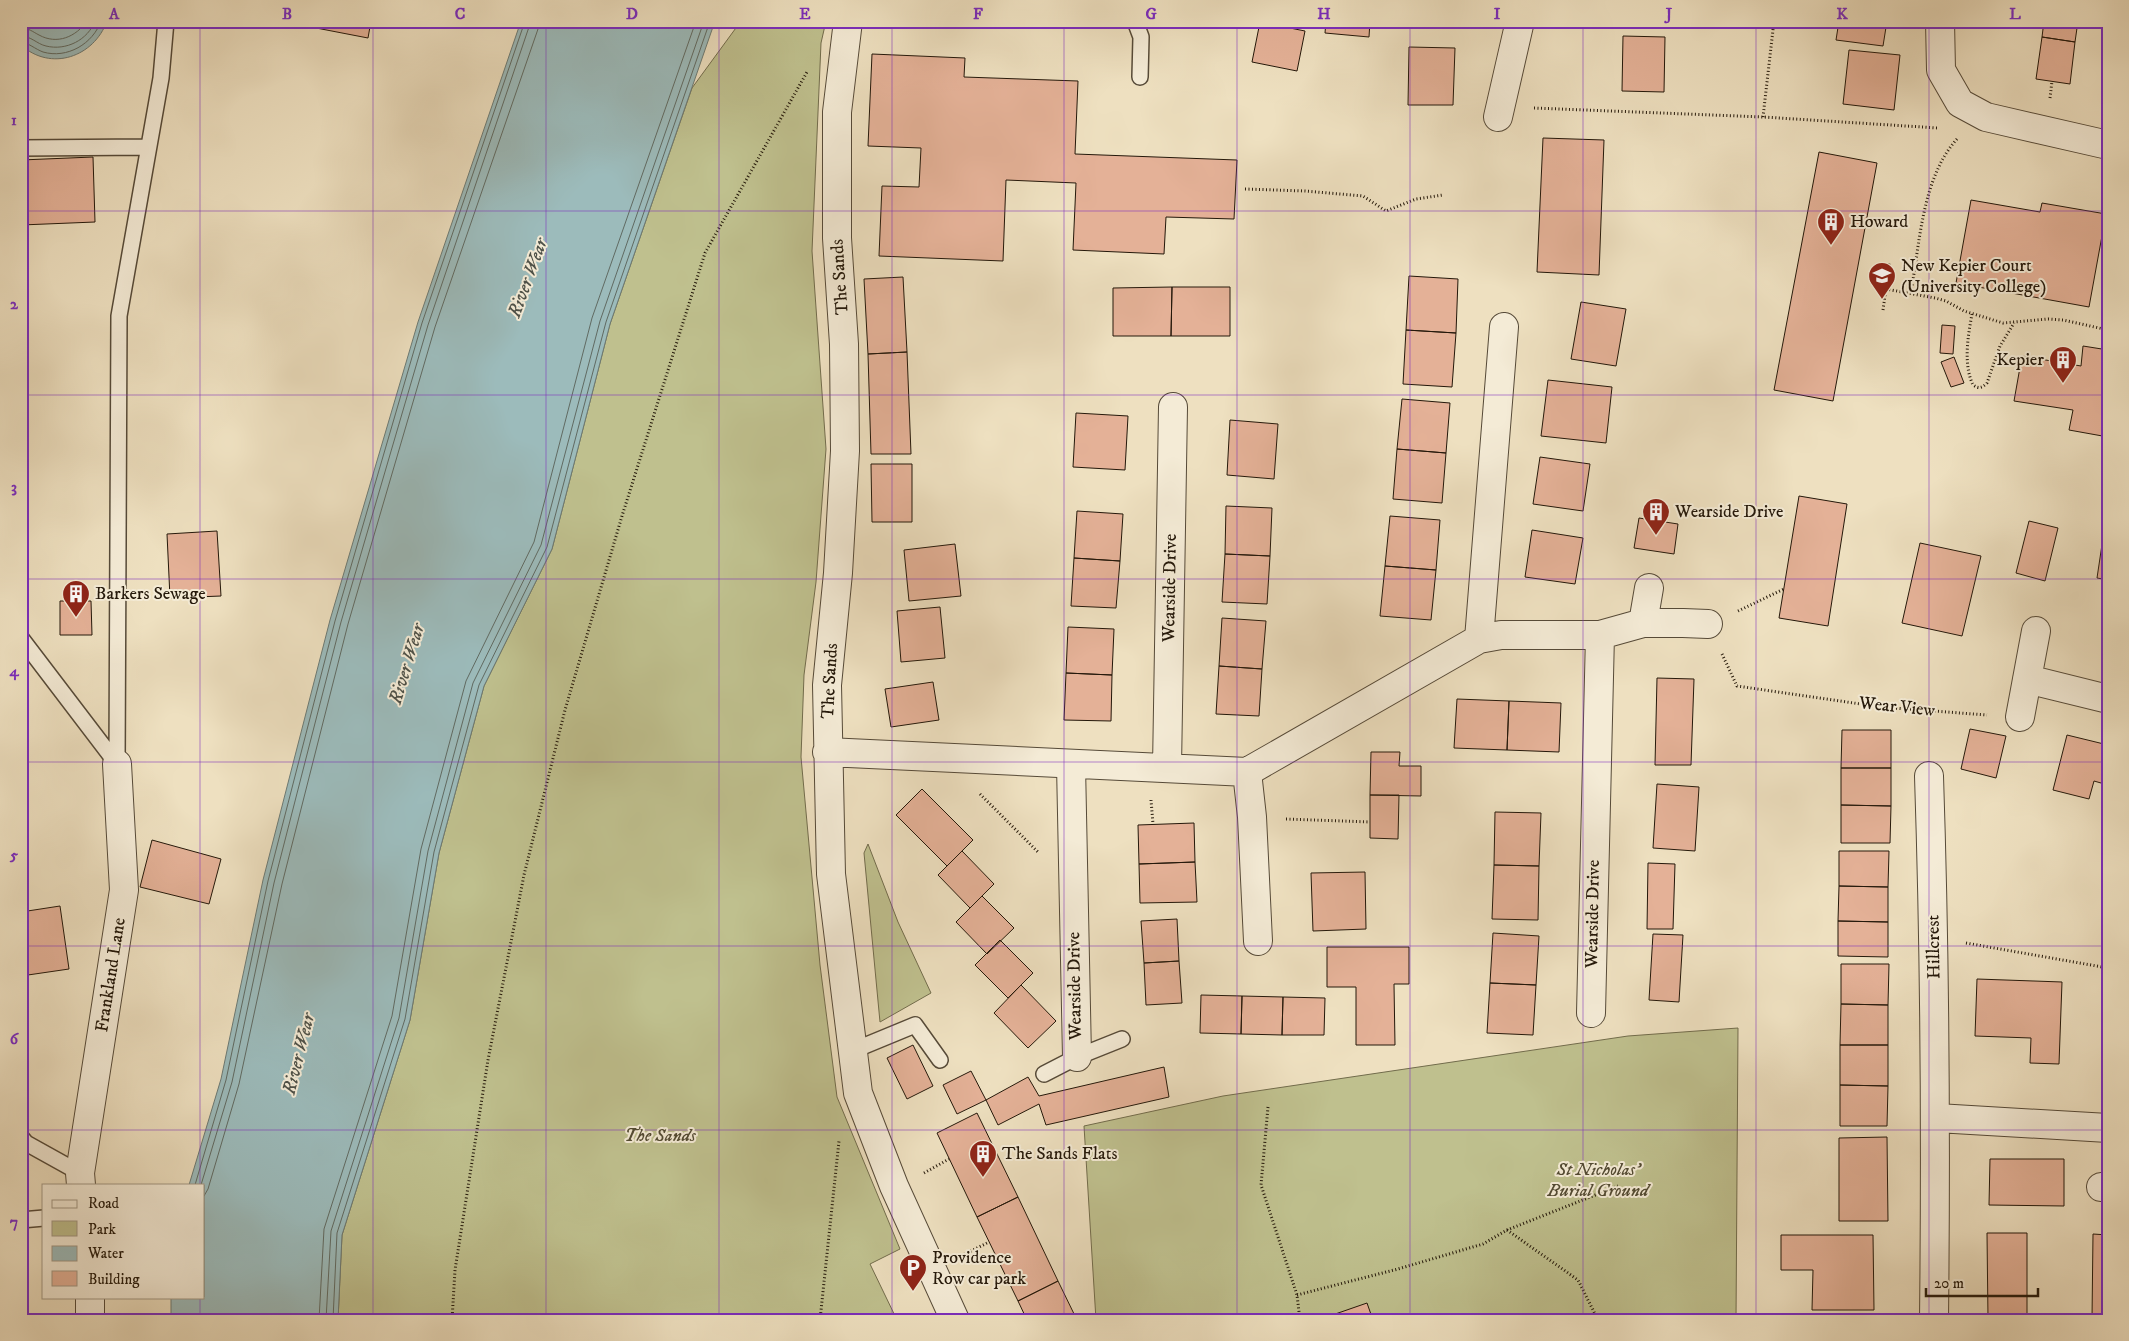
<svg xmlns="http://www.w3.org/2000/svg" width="2129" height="1341" font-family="'IM FELL DW Pica',serif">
<rect width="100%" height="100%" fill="#eee0c0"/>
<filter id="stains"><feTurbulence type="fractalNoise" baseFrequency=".004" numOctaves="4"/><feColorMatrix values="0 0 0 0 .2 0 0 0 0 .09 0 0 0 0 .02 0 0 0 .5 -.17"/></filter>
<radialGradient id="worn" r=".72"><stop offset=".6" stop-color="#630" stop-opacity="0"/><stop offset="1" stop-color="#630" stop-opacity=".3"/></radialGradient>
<path fill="#bfc08e" stroke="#726c4c" d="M741 21H826L821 43 812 251 826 449 816 582 804 675 801 757 820 965 837 1097 900 1249 870 1264 897 1320H338L342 1235 410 1020 439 853 484 686 552 549 610 324 692 88Z
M868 844 898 922 931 993 880 1022 864 853Z
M1738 1028 1736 1320H1096L1084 1126 1223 1096 1628 1036Z"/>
<path fill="#9cbbbb" stroke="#6c7a74" d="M21 21H107C94 57 51 72 21 45Z
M521 21H715L610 324 552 549 484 686 439 853 410 1020 342 1235 338 1320H171V1297H204V1185H189L221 1079 263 880 330 620 418 322Z"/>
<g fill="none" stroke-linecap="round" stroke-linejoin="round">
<path stroke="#606a62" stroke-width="1" d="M21 28C29 28 33 32 39 35 57 45 76 37 87 21
M21 36C31 36 37 44 46 46 66 51 88 40 95 21
M21 42C29 43 35 49 43 52 67 59 93 44 101 21
M195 1185 226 1080 268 881 335 621 422 323 525 21
M201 1185 232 1082 274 883 341 622 428 325 531 21
M204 1196 208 1189 239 1084 282 884 348 624 435 327 538 29 539 21
M319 1320 324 1229 392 1016 421 849 466 681 534 542 592 318 696 21
M326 1320 331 1231 399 1018 428 851 473 683 541 545 600 321 704 21
M333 1320 337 1233 405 1019 434 852 479 685 547 547 606 322 710 21"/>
</g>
<path fill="#e4b197" stroke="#24180a" d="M312 21H371L368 38 311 27Z
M1326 21H1370L1369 37 1325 33Z
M1608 21H1656V25Z
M1839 21H1887L1883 46 1836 40Z
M2044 21H2078L2075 42 2042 37Z
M1260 22 1305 31 1297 71 1252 62Z
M1623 36 1665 37 1664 92 1622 91Z
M2042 37 2075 42 2070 84 2036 79Z
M1409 47 1455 48 1453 105H1408Z
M1849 50 1900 55 1894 110 1843 104Z
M872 54 965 58 964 77 1078 81 1075 154 1237 160 1234 219 1166 217 1164 254 1073 250 1076 183 1006 180 1003 261 879 256 882 186 919 187 921 148 868 146Z
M1543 138 1604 140 1599 275 1537 272Z
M1819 152 1877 163 1833 401 1774 390Z
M93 157 95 222 21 225V160Z
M1971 200 2040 212 2042 203 2106 214 2089 307 1956 283Z
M1409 276 1458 279 1456 333 1406 330Z
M903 277 907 352 868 354 864 279Z
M1172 287 1171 336H1113V288Z
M1172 287H1230V336H1171Z
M1581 302 1626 309 1616 366 1571 359Z
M1942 325 1955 326 1953 354 1940 353Z
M1406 330 1456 333 1452 387 1403 384Z
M2083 346 2108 350V437L2069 430 2073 410 2014 401 2022 356 2081 366Z
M907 352 911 454H871L868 354Z
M1954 357 1964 383 1951 387 1941 362Z
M1548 380 1612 387 1606 443 1541 436Z
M1402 399 1450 403 1446 453 1397 449Z
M1076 413 1128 416 1125 470 1073 467Z
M1230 420 1278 424 1274 479 1227 475Z
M1397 449 1446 453 1442 503 1393 499Z
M1540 457 1590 464 1583 511 1533 504Z
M871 464H912V522H872Z
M1799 496 1847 504 1828 626 1779 618Z
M1226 506 1272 508 1270 556 1225 554Z
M1077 511 1123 514 1120 561 1074 558Z
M2107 511 2108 512V580L2097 578Z
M1390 516 1440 520 1436 570 1385 566Z
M1639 518 1678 524 1674 554 1634 548Z
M2029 521 2058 528 2045 581 2016 573Z
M1532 530 1583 538 1575 584 1525 577Z
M217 531 221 596 170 598 167 534Z
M1920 543 1981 556 1962 636 1902 623Z
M955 544 961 596 909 601 904 550Z
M1225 554 1270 556 1267 604 1222 602Z
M1074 558 1120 561 1116 608 1071 606Z
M1385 566 1436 570 1431 620 1380 616Z
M60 601H91L92 635H60Z
M940 607 945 658 901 662 897 611Z
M1222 618 1266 621 1262 669 1219 666Z
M1068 627 1114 629 1112 675 1066 673Z
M1219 666 1262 669 1259 716 1216 714Z
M1066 673 1112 675 1111 721 1064 720Z
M1657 678 1694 679 1691 765H1655Z
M933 682 939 720 891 727 885 689Z
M1457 699 1509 701 1507 750 1454 748Z
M1509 701 1561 703 1559 752 1507 750Z
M1970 729 2006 736 1996 778 1961 769Z
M1842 730H1891V768H1841Z
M2067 735 2108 745V785L2094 781 2089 799 2053 790Z
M1371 752H1400L1399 766H1421V796L1370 795Z
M1841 768H1891V806L1841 805Z
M1657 784 1699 787 1695 851 1653 848Z
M922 789 973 840 947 866 896 815Z
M1370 795H1399L1398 839 1370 838Z
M1841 805 1891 806 1890 843H1841Z
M1495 812 1541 813 1539 866 1494 865Z
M1194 823 1195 862 1139 864 1138 825Z
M152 840 221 859 209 904 140 887Z
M962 851 994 884 970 908 938 875Z
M1839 851H1889L1888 887 1839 886Z
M1195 862 1197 902 1140 903 1139 864Z
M1648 863 1675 864 1673 929H1647Z
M1494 865 1539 866 1538 920 1492 919Z
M1365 872 1366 929 1313 931 1311 873Z
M1839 886 1888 887V922L1838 921Z
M982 896 1014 928 987 954 956 922Z
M60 906 69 969 21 976V912Z
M1177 919 1179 961 1144 963 1141 921Z
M1838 921 1888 922V957L1838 956Z
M1493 933 1539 936 1536 985 1490 983Z
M1653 934 1683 935 1679 1002 1649 1000Z
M1000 940 1033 973 1008 998 975 965Z
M1327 947H1409V984H1394L1395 1045H1356V987H1327Z
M1179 961 1182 1003 1146 1005 1144 963Z
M1841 964H1889L1888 1005 1841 1004Z
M1977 979 2062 982 2059 1064 2030 1063 2031 1038 1975 1036Z
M1490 983 1536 985 1533 1035 1487 1033Z
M1021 985 1056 1021 1028 1048 994 1013Z
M1201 995 1242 996 1241 1034 1200 1033Z
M1242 996 1283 997 1282 1035 1241 1034Z
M1283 997 1325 998 1324 1035H1282Z
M1841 1004 1888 1005V1045H1840Z
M913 1045 933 1086 907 1099 887 1058Z
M1840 1045H1888V1086L1840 1085Z
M1164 1067 1169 1097 1046 1125 1039 1104 998 1125 986 1100 1028 1077 1039 1096Z
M971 1071 986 1100 957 1114 943 1085Z
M1840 1085 1888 1086 1887 1126H1840Z
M977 1113 1018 1197 977 1217 937 1133Z
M1887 1137 1888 1221H1839V1138Z
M1990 1159H2064V1206L1989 1205Z
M1018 1197 1058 1281 1018 1301 977 1217Z
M1987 1233H2027V1319H1988Z
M2093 1234 2108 1235V1319H2092Z
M1781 1235H1873L1874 1310H1812L1813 1270H1781Z
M1058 1281 1077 1320H1027L1018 1301Z
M1367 1303 1373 1320H1318Z"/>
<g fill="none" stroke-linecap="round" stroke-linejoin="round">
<defs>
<path id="service" d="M1135 21 1141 37 1140 77
M21 148 148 147
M21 638 117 764
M117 764 119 316 161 78 166 21
M852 1051 915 1025 940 1060
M1044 1074 1077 1057 1122 1039
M21 1137 26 1143 80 1173
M21 1220 44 1218"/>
<path id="minor" d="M848 21 837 112V238L844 344 845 451 838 573 827 685 831 874 858 1093 894 1186 955 1320
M1940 21 1941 70 1960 103 1986 117 2108 145
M1498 117 1520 21
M1643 623 1649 588
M1479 639 1504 327
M2027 679 2108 699
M2020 717 2036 631
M827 752 1247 772 1479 639 1501 635H1600L1643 623H1683L1708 624
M1071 765 1077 1057
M1167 768 1173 407
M1247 772 1252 817 1258 941
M1929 776C1935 957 1936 1138 1934 1320
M1591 1013 1600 635
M1937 1118 2108 1128
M81 1185 80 1173 124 890 117 764
M2101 1187 2108 1188
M90 1320V1297"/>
</defs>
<use href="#service" stroke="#564a38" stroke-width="18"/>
<use href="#minor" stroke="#564a38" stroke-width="30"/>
<path stroke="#24180a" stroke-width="3" stroke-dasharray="1 2.5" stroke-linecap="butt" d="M2050 98 2052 81
M1534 108 1763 117 1938 128
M1763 117 1774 21
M1245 189 1305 191 1363 196 1386 211 1416 199 1443 195
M1886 289 1889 263
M1911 292C1920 242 1922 178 1957 139
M1883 310 1886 289 1935 298 1946 301 1964 311 2003 323 2048 319 2063 320 2108 330
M1972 314C1968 336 1963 364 1973 385 1979 389 1982 388 1987 383L2000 346 2014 323
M1738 611 1784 589
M1722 654 1737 686 1881 707 1987 715
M980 794 1039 853
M1151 800 1153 824
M1286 819 1370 822
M1966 943 2108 968
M1268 1107 1261 1185 1297 1295 1300 1320
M924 1173 949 1159
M1507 1230 1578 1280 1598 1320
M961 1256 989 1242
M1297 1295 1398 1269 1483 1244 1507 1230 1618 1186
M452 1320 455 1270 488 1060 524 875 565 710 622 516 705 253 807 72
M820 1320 839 1141"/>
<use href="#service" stroke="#f4ebd6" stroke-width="15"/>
<use href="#minor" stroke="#f4ebd6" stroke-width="28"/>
</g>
<path fill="none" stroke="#7b2cbf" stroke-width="1" stroke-opacity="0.55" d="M200 21V1185M373 21V1320M546 21V1320M719 21V1320M892 21V1320M1064 21V1320M1237 21V1320M1410 21V1320M1583 21V1320M1756 21V1320M1929 21V1320M21 211H2108M21 395H2108M21 579H2108M21 762H2108M21 946H2108M21 1130H2108M200 1297V1320"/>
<defs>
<symbol id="building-pin" viewBox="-11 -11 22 30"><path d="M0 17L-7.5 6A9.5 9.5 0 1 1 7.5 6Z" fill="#8f2418" stroke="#f4ebd6"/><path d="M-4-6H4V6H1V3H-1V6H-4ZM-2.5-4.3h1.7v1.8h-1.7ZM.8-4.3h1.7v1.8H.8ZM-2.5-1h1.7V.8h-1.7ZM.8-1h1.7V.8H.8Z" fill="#fff"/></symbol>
<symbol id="university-pin" viewBox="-11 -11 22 30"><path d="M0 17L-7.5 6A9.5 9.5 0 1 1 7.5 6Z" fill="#8f2418" stroke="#f4ebd6"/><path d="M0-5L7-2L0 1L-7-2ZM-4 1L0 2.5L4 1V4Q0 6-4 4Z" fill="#fff"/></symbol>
<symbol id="parking-pin" viewBox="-11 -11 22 30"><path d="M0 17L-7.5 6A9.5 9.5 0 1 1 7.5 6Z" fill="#8f2418" stroke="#f4ebd6"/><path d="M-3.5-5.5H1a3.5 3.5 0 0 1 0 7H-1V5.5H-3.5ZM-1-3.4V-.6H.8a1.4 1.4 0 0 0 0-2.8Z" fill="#fff"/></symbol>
</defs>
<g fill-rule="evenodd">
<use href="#building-pin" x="1815" y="206" width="32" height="43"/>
<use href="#university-pin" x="1866" y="260" width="32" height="43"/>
<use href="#building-pin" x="2047" y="344" width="32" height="43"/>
<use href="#building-pin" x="1640" y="496" width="32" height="43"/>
<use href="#building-pin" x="60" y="578" width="32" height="43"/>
<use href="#building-pin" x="967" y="1138" width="32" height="43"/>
<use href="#parking-pin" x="897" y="1252" width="32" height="43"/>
</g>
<g text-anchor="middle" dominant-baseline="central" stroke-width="4" stroke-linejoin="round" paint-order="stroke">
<g font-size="18" fill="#24180a" stroke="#f4ebd6" text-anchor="start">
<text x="1850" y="222">Howard</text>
<text x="1901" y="266">New Kepier Court<tspan x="1901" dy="21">(University College)</tspan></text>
<text x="2044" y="360" text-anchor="end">Kepier</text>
<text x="1675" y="512">Wearside Drive</text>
<text x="95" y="594">Barkers Sewage</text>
<text x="1002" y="1154">The Sands Flats</text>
<text x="932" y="1258">Providence<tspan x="932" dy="21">Row car park</tspan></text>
</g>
<g font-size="18" fill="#24180a" stroke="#f4ebd6">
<text transform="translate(840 277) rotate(-94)">The Sands</text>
<text transform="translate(1170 588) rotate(-89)">Wearside Drive</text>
<text transform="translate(830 681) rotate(-87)">The Sands</text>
<text transform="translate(1897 707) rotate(6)">Wear View</text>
<text transform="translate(1593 914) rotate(-89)">Wearside Drive</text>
<text transform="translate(1934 947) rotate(-91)">Hillcrest</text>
<text transform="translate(111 975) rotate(-81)">Frankland Lane</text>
<text transform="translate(1075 986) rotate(-91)">Wearside Drive</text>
</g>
<g font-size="18" font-style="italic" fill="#524a32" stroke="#f4ebd6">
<text x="660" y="1136">The Sands</text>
<text x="1598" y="1170">St Nicholas'<tspan x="1598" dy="21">Burial Ground</tspan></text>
</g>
<g font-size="19" font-style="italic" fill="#4e5148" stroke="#f4ebd6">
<text transform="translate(528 278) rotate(-70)">River Wear</text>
<text transform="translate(407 664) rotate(-73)">River Wear</text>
<text transform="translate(299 1054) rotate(-76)">River Wear</text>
</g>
</g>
<rect width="2129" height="1341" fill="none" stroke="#eee0c0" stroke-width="55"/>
<rect x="42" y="1184" width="162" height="115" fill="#f4ebd6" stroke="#a19784"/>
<rect x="52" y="1200" width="25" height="8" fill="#f4ebd6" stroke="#a19784"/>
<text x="88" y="1208" font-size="15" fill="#24180a">Road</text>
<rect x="52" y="1221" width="25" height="15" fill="#bfc08e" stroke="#a19784"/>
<text x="88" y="1234" font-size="15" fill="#24180a">Park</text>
<rect x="52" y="1246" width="25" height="15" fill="#9cbbbb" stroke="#a19784"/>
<text x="88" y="1258" font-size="15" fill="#24180a">Water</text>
<rect x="52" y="1271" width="25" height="15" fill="#e4b197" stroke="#a19784"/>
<text x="88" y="1284" font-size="15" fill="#24180a">Building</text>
<path d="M1926 1288v8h112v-8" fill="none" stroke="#24180a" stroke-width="2.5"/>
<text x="1934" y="1288" font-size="15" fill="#24180a" stroke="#f4ebd6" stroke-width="4" paint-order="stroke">20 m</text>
<rect x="28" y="28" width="2074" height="1286" fill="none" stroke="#7b2cbf" stroke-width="2"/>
<g font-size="16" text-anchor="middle" font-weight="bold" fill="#7b2cbf">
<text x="114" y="19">A</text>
<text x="287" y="19">B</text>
<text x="460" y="19">C</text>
<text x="632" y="19">D</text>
<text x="805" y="19">E</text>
<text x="978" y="19">F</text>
<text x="1151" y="19">G</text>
<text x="1324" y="19">H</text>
<text x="1497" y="19">I</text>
<text x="1669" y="19">J</text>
<text x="1842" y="19">K</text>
<text x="2015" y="19">L</text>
<text x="14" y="125">1</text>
<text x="14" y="309">2</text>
<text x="14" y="492">3</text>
<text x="14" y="676">4</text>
<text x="14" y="860">5</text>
<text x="14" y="1044">6</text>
<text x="14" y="1227">7</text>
</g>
<rect width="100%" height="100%" filter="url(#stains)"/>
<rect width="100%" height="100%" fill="url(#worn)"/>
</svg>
